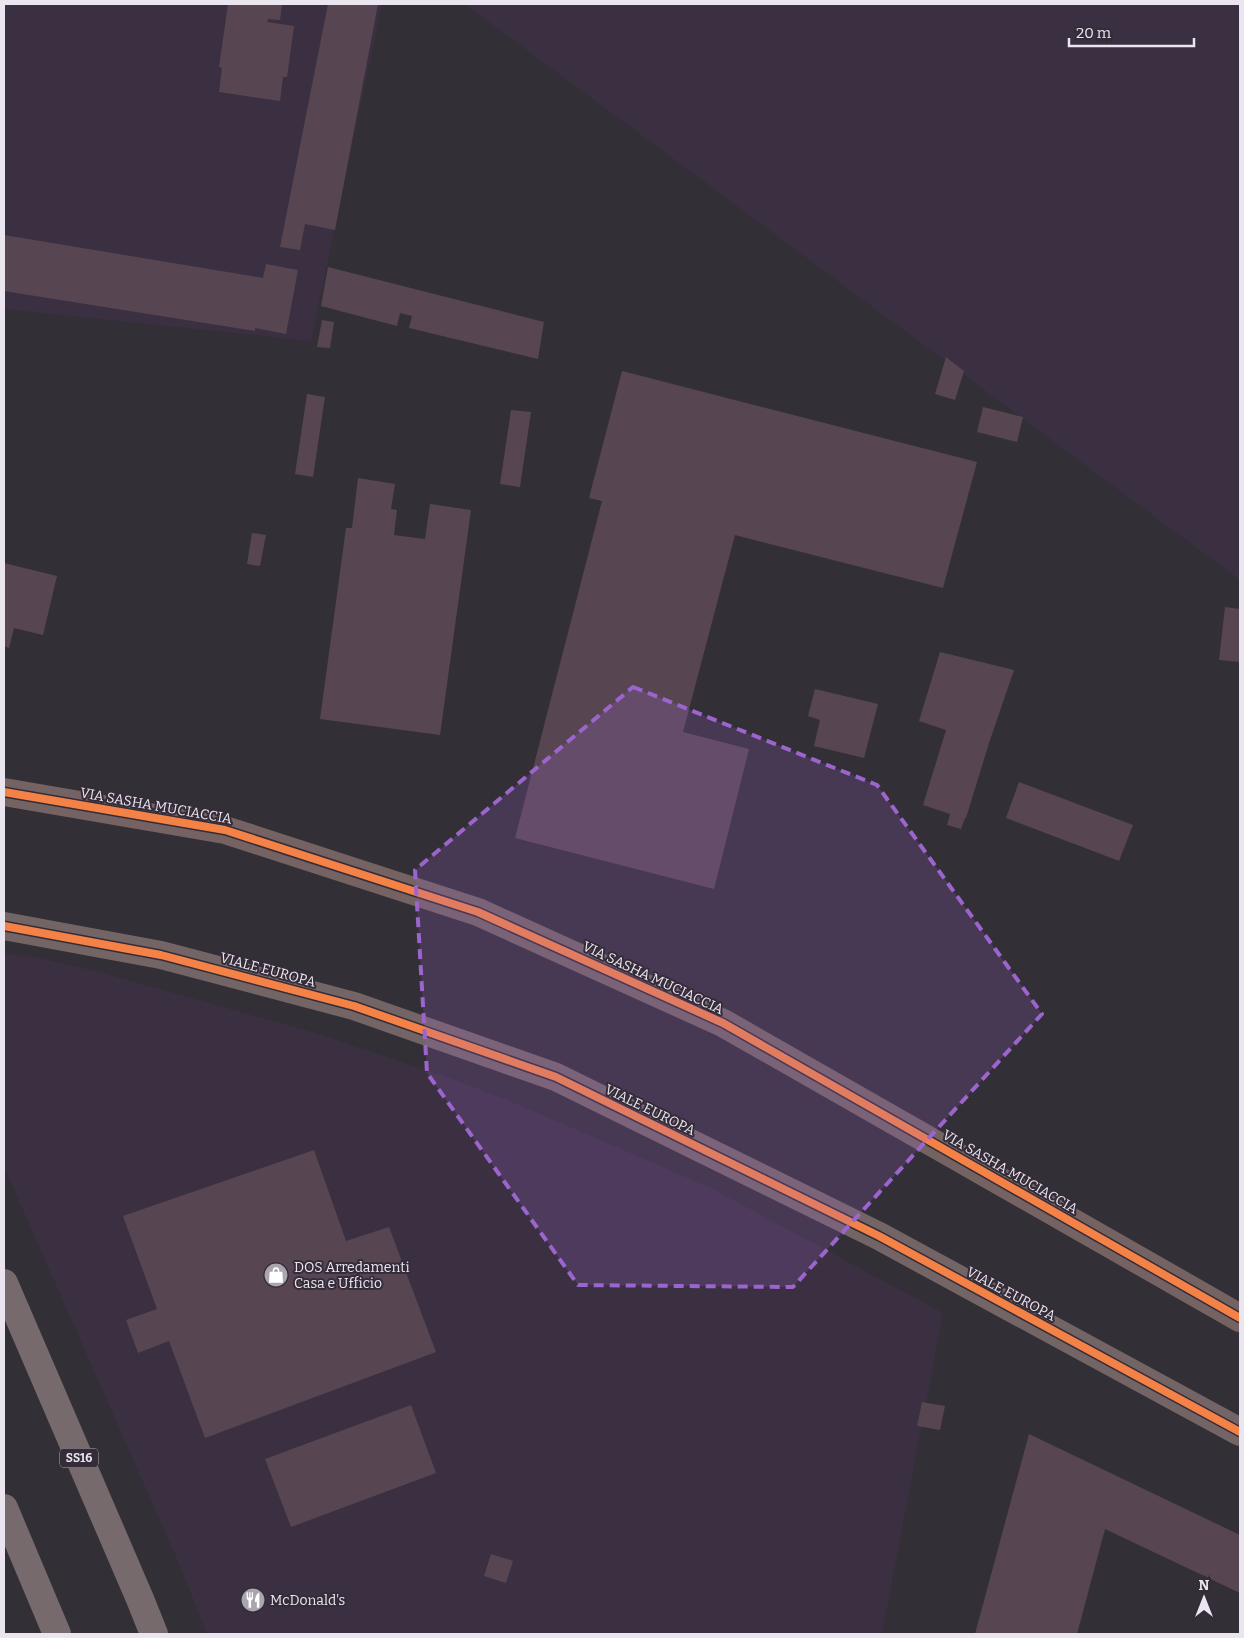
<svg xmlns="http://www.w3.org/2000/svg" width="1244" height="1638" font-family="Bitter,serif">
<rect width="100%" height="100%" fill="#332f36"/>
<path fill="#3a3041" d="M4 4H382L311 341 4 309Z
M465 4H1240V580Z
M4 953 40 958 103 973 312 1032 461 1082 517 1104 711 1188 943 1313 882 1634H207L180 1566 4 1167Z"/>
<path fill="#574652" d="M228 4H282L280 20 268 19 267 22 294 26 287 77H283L280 101 219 92 222 68 219 67Z
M328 4H378L335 230 305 224 300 250 280 247Z
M4 235 263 278 266 264 298 270 286 334 255 328V331L4 291Z
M328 267 544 322 538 359 409 328 412 316 400 313 397 326 321 306Z
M322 320 334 322 330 348 317 347Z
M946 357 964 371 955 400 935 394Z
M622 371 977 462 943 588 735 535 683 732 749 749 714 889 515 838 602 501 589 498Z
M307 394 325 397 313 477 295 474Z
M983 407 1023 417 1017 442 977 432Z
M511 410 531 412 520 487 500 484Z
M358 478 395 484 391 509 397 510 394 535 425 539 430 504 471 510 440 735 320 719 346 528H352Z
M252 533 266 535 260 566 247 564Z
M4 563 57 576 43 635 14 628 9 648 4 646Z
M1225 607 1240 609V662L1219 660Z
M940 652 1014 670 989 743 966 818H965L961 829 947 825 950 814 923 805 946 730 919 721Z
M815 689 878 704 864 758 814 746 820 720 808 716Z
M1019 782 1133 825 1119 861 1006 818Z
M314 1150 346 1241 389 1227 436 1352 205 1438 169 1341 138 1353 126 1320 157 1309 123 1216Z
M922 1402 945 1406 940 1430 917 1426Z
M411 1405 436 1473 291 1527 265 1459Z
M1029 1434 1240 1535V1593L1105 1529 1077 1634H975Z
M491 1554 513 1561 506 1583 484 1576Z"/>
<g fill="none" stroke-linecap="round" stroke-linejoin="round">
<path stroke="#746362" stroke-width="28" d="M4 792 225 830 478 912 723 1023 1240 1318"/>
<path stroke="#736565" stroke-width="28" d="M4 926 161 955 354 1006 556 1077 879 1236 1240 1432"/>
<path stroke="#766a6c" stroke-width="28" d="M4 1283 140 1599 154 1634
M4 1508 57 1634"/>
<defs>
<path id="cycleway" d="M4 792 225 830 478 912 723 1023 1240 1318
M4 926 161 955 354 1006 556 1077 879 1236 1240 1432"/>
</defs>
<use href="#cycleway" stroke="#342c39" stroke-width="11"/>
<use href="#cycleway" stroke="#f48246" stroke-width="8"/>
</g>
<path fill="#9c64cd" fill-opacity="0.2" stroke="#9c64cd" stroke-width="4" stroke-dasharray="10 6" stroke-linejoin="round" d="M633 687 877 785 1042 1014 793 1287 578 1285 427 1073 415 870Z"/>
<defs>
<symbol id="shop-disc" viewBox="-11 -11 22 22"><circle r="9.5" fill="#aaa5ae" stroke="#342c39"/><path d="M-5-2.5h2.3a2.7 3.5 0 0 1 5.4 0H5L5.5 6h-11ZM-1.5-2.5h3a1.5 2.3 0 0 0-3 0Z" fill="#fff"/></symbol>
<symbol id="restaurant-disc" viewBox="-11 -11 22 22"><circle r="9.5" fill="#aaa5ae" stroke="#342c39"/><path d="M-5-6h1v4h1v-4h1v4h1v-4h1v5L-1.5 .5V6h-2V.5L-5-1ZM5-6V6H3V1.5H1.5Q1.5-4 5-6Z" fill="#fff"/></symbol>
</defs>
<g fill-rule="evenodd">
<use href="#shop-disc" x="262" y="1261" width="28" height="28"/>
<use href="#restaurant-disc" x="239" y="1586" width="28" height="28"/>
</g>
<g text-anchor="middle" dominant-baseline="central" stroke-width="4" stroke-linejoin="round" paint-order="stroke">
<rect fill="#342c39" stroke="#b3aeb8" stroke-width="1" x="60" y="1448.5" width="38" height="19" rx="4"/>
<g font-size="12" font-weight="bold" fill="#eae5ee">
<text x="79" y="1458">SS16</text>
</g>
<g font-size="14" fill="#eae5ee" stroke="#342c39">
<text transform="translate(156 806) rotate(10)">VIA SASHA MUCIACCIA</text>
<text transform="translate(268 970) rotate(15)">VIALE EUROPA</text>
<text transform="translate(653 978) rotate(25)">VIA SASHA MUCIACCIA</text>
<text transform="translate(650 1110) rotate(26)">VIALE EUROPA</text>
<text transform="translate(1010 1172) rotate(30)">VIA SASHA MUCIACCIA</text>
<text transform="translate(1011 1294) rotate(28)">VIALE EUROPA</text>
</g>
<g font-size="14" fill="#eae5ee" stroke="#342c39" text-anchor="start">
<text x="294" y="1267">DOS Arredamenti<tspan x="294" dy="16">Casa e Ufficio</tspan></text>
<text x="270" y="1600">McDonald's</text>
</g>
</g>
<rect width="1244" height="1638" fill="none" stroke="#eae5ee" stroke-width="10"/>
<g transform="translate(1204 1598)" stroke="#342c39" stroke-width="4" paint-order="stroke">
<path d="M0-4L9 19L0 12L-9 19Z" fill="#eae5ee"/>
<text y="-8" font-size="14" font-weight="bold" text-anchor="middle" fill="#eae5ee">N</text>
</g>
<path d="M1069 38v8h125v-8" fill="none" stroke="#eae5ee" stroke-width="2.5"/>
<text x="1076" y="38" font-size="15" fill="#eae5ee" stroke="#342c39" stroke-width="4" paint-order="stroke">20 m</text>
</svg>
